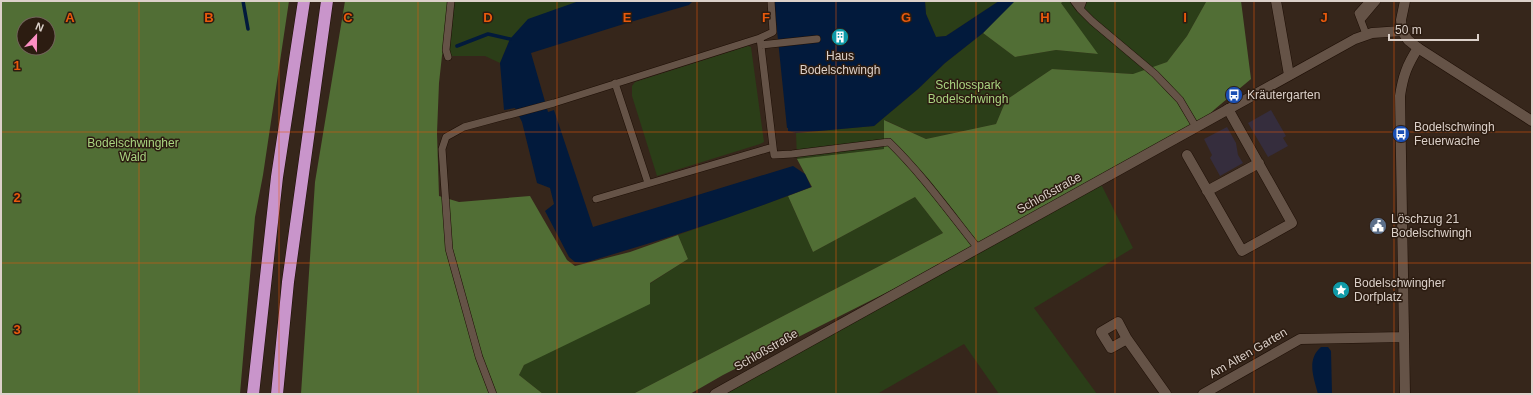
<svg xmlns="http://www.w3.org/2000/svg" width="1533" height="395" font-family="Helvetica,sans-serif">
<rect width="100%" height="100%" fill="#36261b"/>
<path fill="#352d3d" d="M1271 110 1286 136 1283 138 1288 146 1268 157 1248 123Z
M1227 127 1236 143 1238 155 1243 163 1220 176 1210 158 1212 155 1204 139Z"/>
<path fill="#2b3e18" d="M448 1H579L510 39 500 63 485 56H451L442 54Z
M925 1H999L946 36 936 37 926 14Z
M1064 1H1209L1206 2 1187 36 1167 62 1134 74 1052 69 1006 100 996 124 926 139 885 120 884 149 797 159 796 133 874 126 918 89 945 63 983 33 1015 57 1056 50 1097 54 1061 3Z
M748 46 751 47 764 142 760 144 657 176 632 96V86L635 82Z
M1099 180 1133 248 1034 308 1097 394H999L964 344 877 394H726L977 247Z
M788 196 813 252 915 197 943 233 633 394H543L519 375 524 365 688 259 678 235Z"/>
<path fill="#516e35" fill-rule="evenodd" d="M1 1H289L263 175 255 217 240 394H1ZM24 24H48V48H24Z
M345 1H448L439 83 437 133 439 196 459 202 530 196 567 260 575 266 630 252 678 235 688 259 650 283V304L524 365 519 375 543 394H301L315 182Z
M1014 1H1064L1061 3 1098 54 1056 50 1015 57 983 33Z
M1209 1H1241L1251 79 1215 109 1196 127 977 247 723 375 690 394H633L943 233 915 197 813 252 788 196 812 187 797 159 884 149V120L926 139 996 124 1006 100 1052 69 1133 74 1167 62 1187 36 1206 2Z"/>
<path fill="#021a3c" d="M579 1H693L689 5 627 23 531 53 548 112 554 110 593 227 793 166 805 174 811 187C737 216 661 240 584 263L575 262 569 257 545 211 554 204 550 188 537 183 522 122 515 108 504 110 500 63 510 39 528 19Z
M774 1H925L926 14 936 37 946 36 999 1H1015L983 33 945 63 918 89 874 126 796 133 788 131V128H787Z
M1321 347H1328L1331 351 1332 394H1318C1314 378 1306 360 1321 347Z"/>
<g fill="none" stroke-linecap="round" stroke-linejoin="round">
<path stroke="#021a3c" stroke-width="3.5" d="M243 1 248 29
M457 46 488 34 510 39"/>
<defs>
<path id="lane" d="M1074 1 1080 9
M1083 1 1080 9 1092 21 1155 74 1180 100 1196 127
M1361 20 1377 1
M1366 34 1358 13 1369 1
M760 38 773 32 771 1
M761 45 817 39
M448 57 446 50 451 1
M615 83 648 183
M596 199 773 147
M493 394 479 357 449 249 442 149 446 137 464 127 554 103 760 38 774 155 792 154 889 142C922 174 949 212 977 247"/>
<path id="street" d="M1276 1 1289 75
M1402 31 1401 20 1405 1
M1187 155 1242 251 1292 223 1228 109
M1207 191 1259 163
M1127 339 1111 348 1101 332 1118 322 1127 339 1166 394
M1203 394 1300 339 1404 337
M1405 394 1400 96C1403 76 1407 65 1418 48"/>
<path id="secondary" d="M715 394 1355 39 1372 33 1402 31 1408 40 1418 48 1532 121"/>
<path id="highway" d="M253 394 277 177 304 1
M277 394 288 282 327 1"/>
</defs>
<use href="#lane" stroke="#1d0e05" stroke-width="8"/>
<use href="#street" stroke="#1d0e05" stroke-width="11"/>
<use href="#secondary" stroke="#1d0e05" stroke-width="11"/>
<use href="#highway" stroke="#1d0e05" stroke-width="13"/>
<use href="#lane" stroke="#655347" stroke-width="7"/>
<use href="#street" stroke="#655347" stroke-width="10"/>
<use href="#secondary" stroke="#655347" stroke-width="10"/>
<use href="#highway" stroke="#c995cb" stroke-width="12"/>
</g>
<path fill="none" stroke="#e8590c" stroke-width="1" stroke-opacity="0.55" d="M139 1V394M279 1V394M418 1V394M557 1V394M697 1V394M836 1V394M976 1V394M1115 1V394M1254 1V394M1394 1V394M1 132H1532M1 263H1532"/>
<defs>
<symbol id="building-disc" viewBox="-11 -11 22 22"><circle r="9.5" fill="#0f9aa8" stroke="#2c1c11"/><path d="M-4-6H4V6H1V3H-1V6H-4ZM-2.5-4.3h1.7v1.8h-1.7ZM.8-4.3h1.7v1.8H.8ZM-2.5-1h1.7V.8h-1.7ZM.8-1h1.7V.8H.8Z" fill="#fff"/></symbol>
<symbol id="bus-disc" viewBox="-11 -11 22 22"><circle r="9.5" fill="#1a4fb4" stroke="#2c1c11"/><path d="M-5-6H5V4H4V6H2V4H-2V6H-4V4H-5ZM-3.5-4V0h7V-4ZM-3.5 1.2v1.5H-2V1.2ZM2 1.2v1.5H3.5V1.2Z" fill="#fff"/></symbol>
<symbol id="civic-disc" viewBox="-11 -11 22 22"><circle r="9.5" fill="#5c6f8a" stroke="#2c1c11"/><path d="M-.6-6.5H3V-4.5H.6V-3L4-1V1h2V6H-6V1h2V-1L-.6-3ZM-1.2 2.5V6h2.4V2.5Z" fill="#fff"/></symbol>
<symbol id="sight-disc" viewBox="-11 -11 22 22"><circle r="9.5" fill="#0f9aa8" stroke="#2c1c11"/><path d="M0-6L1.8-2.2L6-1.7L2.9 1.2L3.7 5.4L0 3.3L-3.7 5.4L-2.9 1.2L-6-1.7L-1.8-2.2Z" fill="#fff"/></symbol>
</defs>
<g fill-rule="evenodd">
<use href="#building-disc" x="830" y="27" width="20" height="20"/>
<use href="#bus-disc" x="1224" y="85" width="20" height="20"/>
<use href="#bus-disc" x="1391" y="124" width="20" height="20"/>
<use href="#civic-disc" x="1368" y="216" width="20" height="20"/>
<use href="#sight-disc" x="1331" y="280" width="20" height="20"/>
</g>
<g text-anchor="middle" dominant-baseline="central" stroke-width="3" stroke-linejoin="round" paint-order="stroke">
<g font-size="12" fill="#dcd1ca" stroke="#2c1c11" text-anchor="start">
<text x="840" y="56" text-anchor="middle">Haus<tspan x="840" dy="14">Bodelschwingh</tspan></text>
<text x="1247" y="95">Kräutergarten</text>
<text x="1414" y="127">Bodelschwingh<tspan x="1414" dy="14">Feuerwache</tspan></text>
<text x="1391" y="219">Löschzug 21<tspan x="1391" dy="14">Bodelschwingh</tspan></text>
<text x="1354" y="283">Bodelschwingher<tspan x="1354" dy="14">Dorfplatz</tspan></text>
</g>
<g font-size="12" fill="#a9d480" stroke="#2c1c11">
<text x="968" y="85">Schlosspark<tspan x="968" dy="14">Bodelschwingh</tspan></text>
<text x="133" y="143">Bodelschwingher<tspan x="133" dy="14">Wald</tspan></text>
</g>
<g font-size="12" fill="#dcd1ca" stroke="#2c1c11">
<text transform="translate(1049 193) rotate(-29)">Schloßstraße</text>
<text transform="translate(766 350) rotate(-30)">Schloßstraße</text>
<text transform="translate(1248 353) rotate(-30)">Am Alten Garten</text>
</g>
</g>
<g font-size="13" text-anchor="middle" font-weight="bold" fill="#e8590c" stroke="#2c1c11" stroke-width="3" stroke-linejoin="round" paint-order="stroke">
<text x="70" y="22">A</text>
<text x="209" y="22">B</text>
<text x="348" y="22">C</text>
<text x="488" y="22">D</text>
<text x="627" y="22">E</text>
<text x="766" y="22">F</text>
<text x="906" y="22">G</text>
<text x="1045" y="22">H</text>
<text x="1185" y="22">I</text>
<text x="1324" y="22">J</text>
<text x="17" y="70">1</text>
<text x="17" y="202">2</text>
<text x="17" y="334">3</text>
</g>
<rect width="1533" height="395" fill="none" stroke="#dcd1ca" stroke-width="4"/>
<g transform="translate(36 36) rotate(22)"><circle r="19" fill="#2c1c11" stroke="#72645b"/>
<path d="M0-3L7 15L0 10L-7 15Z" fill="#fc8fc3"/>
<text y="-6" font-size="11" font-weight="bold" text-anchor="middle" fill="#dcd1ca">N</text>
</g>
<path d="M1389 34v6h89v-6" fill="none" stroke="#dcd1ca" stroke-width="2"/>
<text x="1395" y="34" font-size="12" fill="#dcd1ca" stroke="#2c1c11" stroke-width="3" paint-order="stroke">50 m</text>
</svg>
